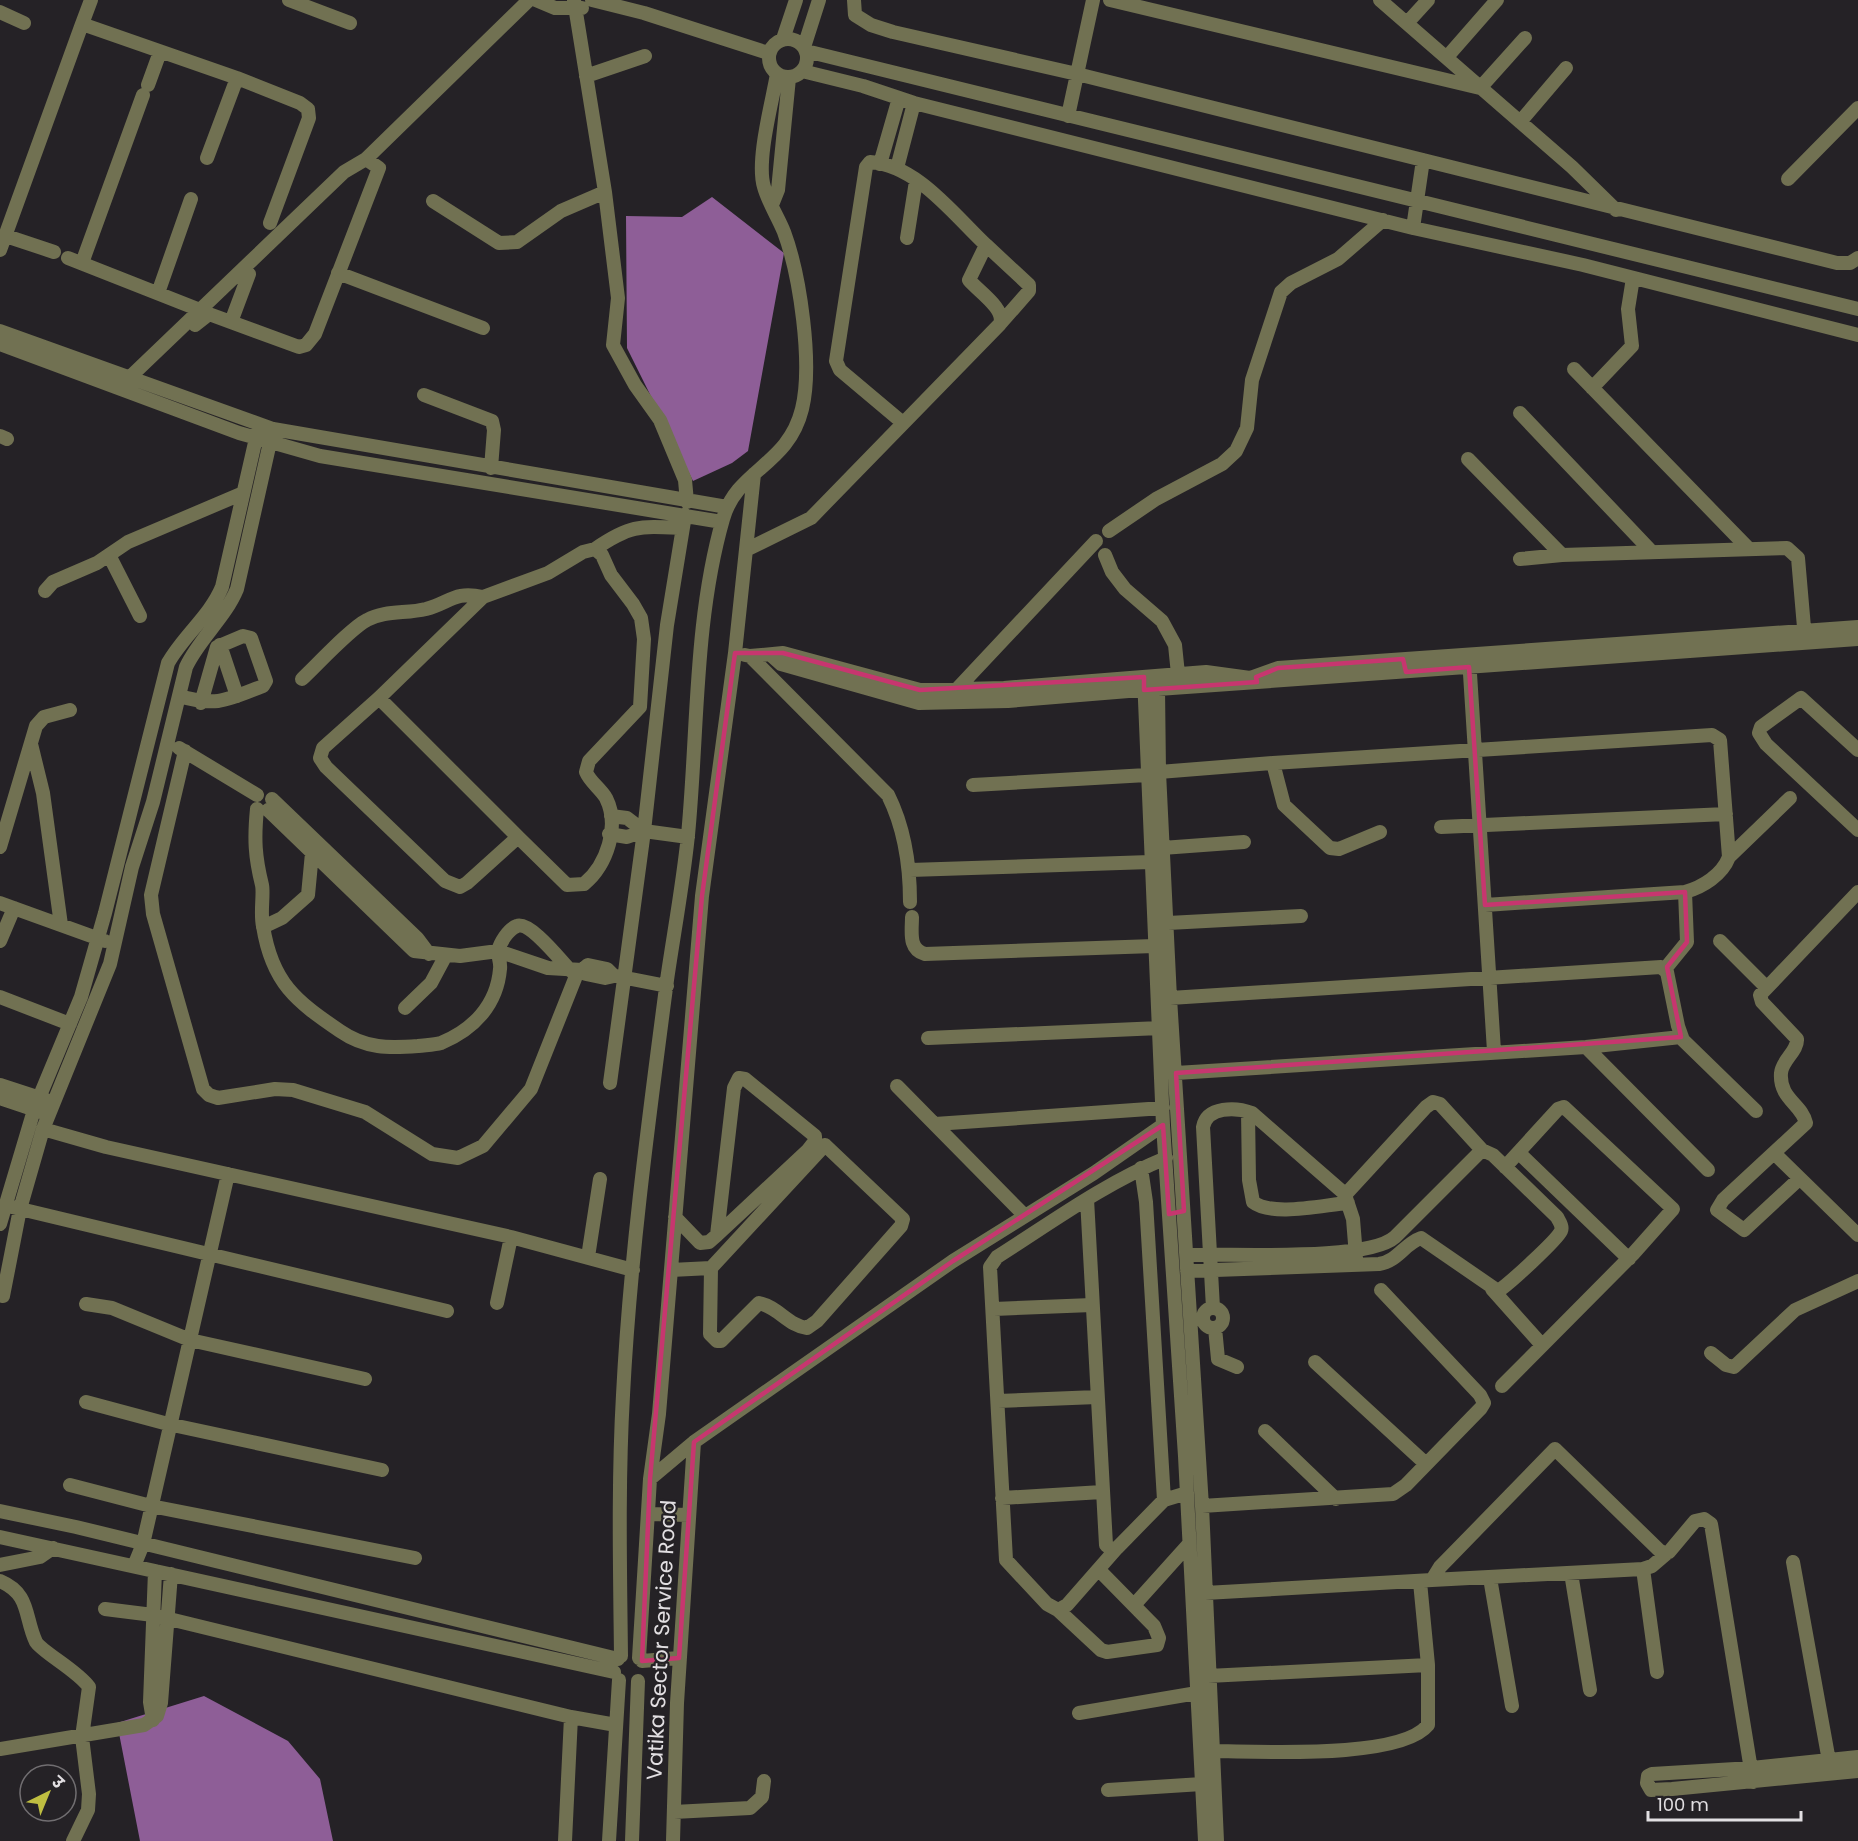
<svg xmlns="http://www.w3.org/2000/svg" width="1858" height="1841" font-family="Poppins,'Noto Sans Devanagari',sans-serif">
<rect width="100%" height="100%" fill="#252226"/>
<path fill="#8e5e97" d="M712 197 784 253 748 451 732 463 693 481 627 348 626 216 682 217Z
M204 1696 288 1741 320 1779 333 1841H140L117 1723Z"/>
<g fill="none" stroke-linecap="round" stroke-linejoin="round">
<path stroke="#717152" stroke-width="14" d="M289 0 350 23
M536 0 555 8H582
M574 0 605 192 618 298 613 345 635 385 660 420 685 480 687 502
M592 0 644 13 768 53
M854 0 855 15 871 25 893 32 1077 74 1837 263H1850L1858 258
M1110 0 1480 88 1525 38
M1380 0 1572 167 1616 210
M0 12 24 23
M1407 23 1428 0
M82 24 91 0
M769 58a19 19 0 1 1 38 0a19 19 0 1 1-38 0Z
M783 39 796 0
M804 47 819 0
M806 51 1858 309
M1447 57 1497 0
M802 71 863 86 914 103 1413 228 1583 265 1858 335
M586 76 645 56
M148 85 160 52
M1068 116 1093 0
M1520 122 1566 68
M207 158 237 78 300 103 308 109 309 118 270 223
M880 164 899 98
M897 168 914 103
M1788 179 1858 108
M433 201 499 243 517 242 561 211 605 192
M772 205 778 190 789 78
M1413 228 1423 160
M6 236 54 252
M907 238 916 181
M986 245 1029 285V291L1000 324
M0 250 82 24 237 78
M68 258 200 310
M82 263 143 95
M338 273 483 328
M158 293 191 199
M231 322 249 274
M195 325 209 314 299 347 306 345 315 334 379 168 366 159
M0 331 273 429 727 507
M0 344 239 433 320 456 722 522
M1574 369 1748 548
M128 379 344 172 366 159 529 0
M1592 388 1632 346 1628 309 1633 278
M424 395 492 421 494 430 491 468
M1520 413 1652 552
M0 436 7 439
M1468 459 1562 555
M1109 531 1156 499 1222 464 1236 451 1247 428 1252 380 1281 292 1291 283 1338 259 1383 220
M595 549 602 555 611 575 633 604 641 618 644 639 640 707 589 761 586 772C590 782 600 788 606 798 620 826 607 865 584 884L567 885 518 837 467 883 460 887 445 881 326 767 320 758 323 748 379 698 483 597 548 573 583 552Z
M595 549C630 525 639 526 681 528
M746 550 811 518 1000 324C1006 309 978 291 969 280L986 245C953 214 917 165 870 162L866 167 836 361 840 370 903 423
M109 555 140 616
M1105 555 1112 572 1125 589 1162 621 1175 645 1178 674
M1520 559 1562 555 1787 548 1798 558 1805 639
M45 591 53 582 97 563 128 542 241 494
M220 645 237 696
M745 655 750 656 888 795C905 829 910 865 910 902
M750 656 783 653 920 690 1004 688 1206 672 1250 678 1278 668 1858 627
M772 656 781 664 919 703 1008 701 1153 689
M1469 658 1494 1051
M1144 677 1163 1125 1185 1456 1205 1841
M302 679C317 665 351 628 367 620 385 610 406 614 426 609 451 602 454 591 483 597
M957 689 1096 541
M179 696C217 707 227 700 263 686L266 681 251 638 243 636 217 647 201 703
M379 698 518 837
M31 744 43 793 61 925
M179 748 257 795
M1858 750 1801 698 1761 727 1759 733 1766 744 1858 830
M185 751 151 895 153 914 203 1089 209 1095 218 1098 275 1089 293 1090 365 1112 432 1154 458 1158 483 1146 531 1089 578 971
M1273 763 1712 735 1720 740 1729 857C1722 875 1703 887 1685 892L1485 905
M1159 772 1273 763 1284 805 1330 848 1339 849 1380 832
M973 785 1147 775
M272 799 417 938 429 954
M257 809C254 839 255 857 262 885 264 893 260 914 263 926 272 983 296 1001 340 1031 366 1049 389 1048 418 1046 425 1045 434 1045 441 1043 473 1030 497 1005 500 969 501 963 498 957 498 951 500 943 508 929 517 926 530 921 561 961 571 971
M268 810 414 951 460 956 498 951 548 968 582 970 586 974 605 978 614 976 607 969 588 965 582 970
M1441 827 1726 814
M644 831 688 837
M609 834 627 837 644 831 627 818 611 816
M0 847 36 726 44 717 70 710
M1162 848 1244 842
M1729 857 1790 798
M910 870 1150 862
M0 903 105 941
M912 917C912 932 908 949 925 954L1154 946
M1168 923 1301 916
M263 927 282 918 308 895 312 853
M0 941 14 908
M1720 941 1766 987
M1665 969 1687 942 1685 892
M616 976 667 986
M0 997 70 1024
M1170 998 1661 967 1667 972 1678 1026 1683 1040 1756 1111
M405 1008 431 983 446 955
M928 1038 1160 1028
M1586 1047 1708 1170
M1176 1073 1586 1047 1681 1037
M610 1083 644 831 667 625 685 515
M0 1085 46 1100
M897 1086 1025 1216
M0 1098 41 1112
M1248 1112 1249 1180 1253 1202C1272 1217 1323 1205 1348 1203
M935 1124 1163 1108
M43 1129 106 1147 511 1237 633 1270
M1519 1153 1629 1259
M1775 1154 1858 1235
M1141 1168 1146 1202 1164 1500
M1799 1179 1744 1230 1717 1210 1723 1200 1806 1123C1802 1104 1779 1099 1781 1073 1782 1060 1798 1051 1797 1039L1762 1002 1760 995 1858 892
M1087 1199 1106 1545 1111 1549 1117 1548 1164 1500 1187 1493
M12 1207 447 1311
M675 1217 700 1243 709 1242 717 1235 808 1150 815 1141V1136L745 1079 739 1078 734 1088 717 1235
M0 1224 34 1110 81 997 105 913 168 663C183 636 210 616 222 587L259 425
M1356 1256 1353 1219 1345 1195 1426 1107 1433 1102 1440 1104 1482 1150
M588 1257 600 1179
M671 1270 711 1268 825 1145 903 1219 901 1226 817 1321 807 1328C789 1326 778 1307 759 1303L721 1341H717L710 1334 711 1268
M1187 1271 1379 1264C1398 1261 1404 1244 1421 1238L1498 1291C1508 1285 1557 1240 1561 1231 1563 1226 1559 1221 1557 1217L1493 1155 1482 1150 1395 1237C1367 1262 1230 1253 1187 1255
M1492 1289 1541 1344
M0 1295 3 1296 20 1209 43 1129 110 964 132 867 153 802 186 667C199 639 225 618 237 589L273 429
M497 1303 511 1237
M86 1304 112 1308 190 1340 365 1379
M1213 1308 1203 1127C1207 1106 1236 1107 1252 1113L1345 1194
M1203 1318a10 10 0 1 1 20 0a10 10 0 1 1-20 0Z
M994 1309 1092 1305
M1215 1328 1218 1359 1237 1367
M1711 1353 1726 1365 1734 1367 1795 1310 1858 1281
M1315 1362 1426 1464
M1502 1386 1633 1254 1673 1209 1564 1107 1558 1109 1505 1167
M998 1401 1097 1397
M86 1402 168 1424 382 1470
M1265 1431 1336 1499
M650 1479 694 1442 953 1261 1094 1173 1163 1125
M70 1485 151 1506 415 1558
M1002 1498 1102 1492
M1202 1506 1393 1494 1406 1485 1481 1408 1484 1403 1480 1395 1381 1290
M0 1511 76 1527 618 1659
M648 1514 689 1515
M0 1537 614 1672
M1793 1562 1829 1761
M0 1565 40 1557 53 1548
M134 1566 143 1544 228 1174
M1643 1569 1657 1672
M1100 1571 1154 1626 1159 1638 1157 1645 1107 1652 1101 1650 1058 1610 1047 1604 1006 1560 990 1267 997 1257C1052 1222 1105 1183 1166 1158
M1571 1573 1590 1690
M1490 1578 1512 1706
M1432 1580 1643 1569 1652 1566 1666 1554
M0 1581C31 1594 24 1617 36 1642 42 1652 78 1671 89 1687L82 1737 89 1794 88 1810 73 1841
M1205 1593 1432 1580 1440 1567 1555 1449 1662 1553 1669 1552 1695 1521 1704 1519 1711 1524 1753 1782
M1135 1604 1189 1544
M105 1609 153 1615 571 1717 616 1725
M1058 1610 1067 1605 1117 1548
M621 1656C620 1569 618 1482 623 1395 630 1257 649 1117 667 980 674 932 683 884 688 835 698 731 694 620 723 519 737 469 788 466 802 409 813 364 800 275 784 232 778 217 768 202 764 187 756 161 772 103 777 74
M639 1658 650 1479 659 1414 702 896 735 653 754 474
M642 1661 679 1658
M1208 1676 1428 1665 1420 1582
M1079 1713 1197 1693
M153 1720 150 1702 155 1571
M0 1749 144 1725 157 1716 161 1703 171 1574
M1212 1751C1257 1751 1400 1760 1428 1725V1665
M1858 1757 1752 1768 1652 1774 1648 1776 1647 1783 1651 1790 1672 1789 1858 1771
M1108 1790 1202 1784
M674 1812 750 1808 762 1797 764 1781
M565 1841 571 1717
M609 1841 619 1680
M632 1841 638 1681
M673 1841 677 1703 694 1442
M1217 1841 1202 1506 1170 998 1159 772 1158 689 1858 639"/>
</g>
<path fill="none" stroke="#c7366f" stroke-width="4.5" stroke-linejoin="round" d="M735 653H783L920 690 1144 677V690L1257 682 1256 677 1278 668 1403 659 1406 672 1469 667 1485 905 1685 892 1687 942 1667 967 1681 1037 1176 1073 1184 1211 1169 1214 1163 1125 953 1261 694 1442 679 1658 642 1661 650 1479 702 896Z"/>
<g text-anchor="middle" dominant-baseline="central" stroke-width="4.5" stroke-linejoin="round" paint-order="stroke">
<g font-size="21" fill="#e2dfe2" stroke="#252226">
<text transform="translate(661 1640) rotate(-87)">Vatika Sector Service Road</text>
</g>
</g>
<g transform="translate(48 1793) rotate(43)"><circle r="28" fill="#252226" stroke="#716e71" stroke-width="1.5"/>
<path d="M0-4.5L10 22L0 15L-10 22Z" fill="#bfbe41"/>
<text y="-9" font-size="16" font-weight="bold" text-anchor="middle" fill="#e2dfe2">उ</text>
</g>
<path d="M1648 1811v9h153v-9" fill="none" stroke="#e2dfe2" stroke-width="3"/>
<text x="1657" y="1811" font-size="18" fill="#e2dfe2" stroke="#252226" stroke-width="4.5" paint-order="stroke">100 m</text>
</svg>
